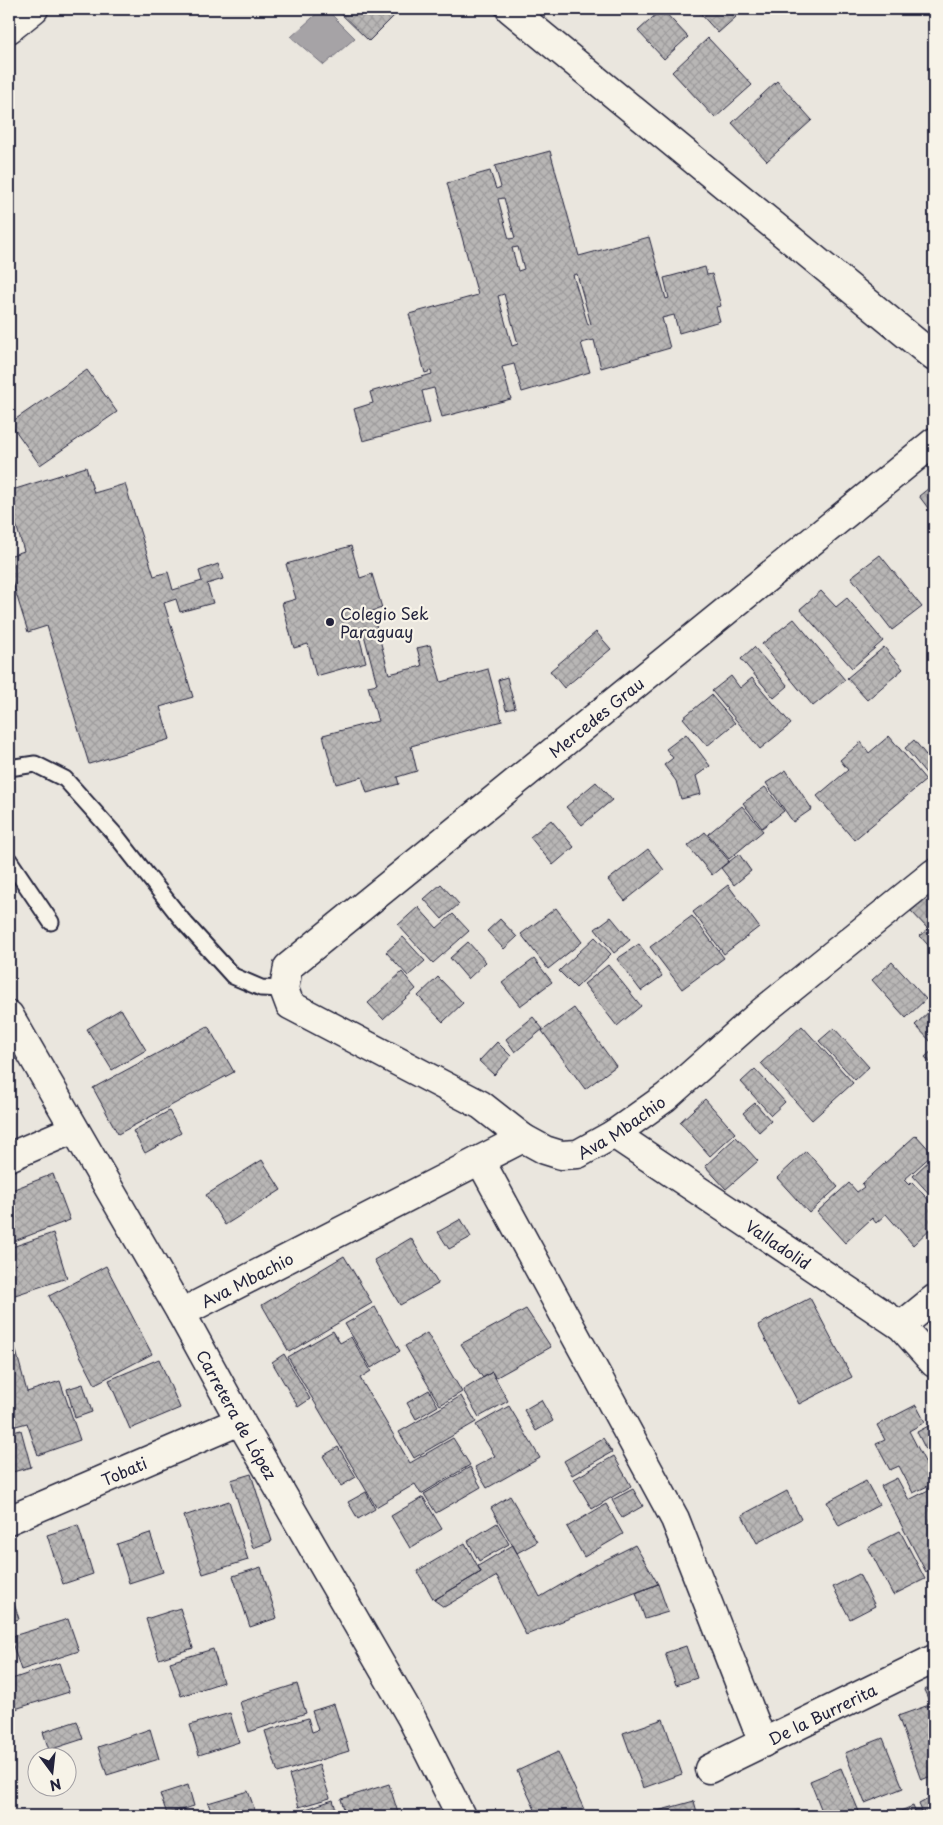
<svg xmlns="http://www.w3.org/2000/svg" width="943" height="1825" font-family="'Playpen Sans',sans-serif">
<defs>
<pattern id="building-cross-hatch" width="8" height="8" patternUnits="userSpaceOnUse" patternTransform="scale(1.25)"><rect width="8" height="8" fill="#b8b6b5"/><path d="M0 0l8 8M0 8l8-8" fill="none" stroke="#9e9c9d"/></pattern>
</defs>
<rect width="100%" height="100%" fill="#eae6de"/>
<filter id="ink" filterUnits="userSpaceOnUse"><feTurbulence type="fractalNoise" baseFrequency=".02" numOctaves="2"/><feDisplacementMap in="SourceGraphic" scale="10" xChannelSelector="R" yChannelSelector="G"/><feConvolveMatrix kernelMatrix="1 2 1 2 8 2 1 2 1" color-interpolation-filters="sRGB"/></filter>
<g filter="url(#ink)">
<path fill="#a6a3a6" stroke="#716f7b" d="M322 9H326L355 38 324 65 291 37Z"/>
<path fill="url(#building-cross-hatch)" stroke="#22223b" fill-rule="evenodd" d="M336 9H401L369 41Z
M662 9 688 37 664 59 638 31Z
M702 9H728L736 17 718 33 699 12Z
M708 38 752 85 715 118 672 72Z
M777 81 812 120 767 161 732 123Z
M550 151 579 256 649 237 666 299 669 298 664 278 705 267 707 275 712 274 721 306 716 307 720 321 679 333 674 315 662 318 670 348 601 368 594 340 581 343 590 372 522 392 514 364 502 367 511 399 442 417 434 388 422 391 430 423 363 441 354 409 373 403 370 392 432 374 431 371 425 373 409 314 478 295 447 183 490 171 496 189 501 187 495 166ZM504 198 515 238 509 239 498 199ZM518 247 524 269 518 271 512 248ZM577 274 591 324 588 325 573 275ZM504 294 518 344 512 346 498 296Z
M87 370 117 412 40 465 10 423Z
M86 467 94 493 125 484 154 576 168 572 173 590 202 581 199 571 218 564 223 579 207 584 213 603 180 612 176 599 164 603 193 697 160 707 170 739 89 764 47 626 28 632 9 571V556L24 551 9 502V491Z
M934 484V516L919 496Z
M351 546 360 578 372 574 382 608 369 612 370 618 374 617 389 674 422 666 417 648 430 645 441 682 488 669 502 721 411 746 417 771 397 777 399 784 367 793 362 777 336 784 323 735 378 721 368 686 377 684 362 627 357 629 366 662 316 676 308 644 294 648 282 603 296 599 286 564Z
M880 555 922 607 892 630 851 577Z
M821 591 836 607 847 598 883 641 852 668 800 609Z
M794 619 845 680 813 706 762 644Z
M596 632 611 649 564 688 550 671Z
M754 647 788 686 774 698 741 659Z
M884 647 903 669 867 700 847 678Z
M731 676 740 688 752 678 791 724 760 749 712 691Z
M507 677 515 708 506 710 498 680Z
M711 695 735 723 707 746 683 718Z
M686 734 710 766 696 776 701 794 681 799 676 781 664 765 673 758 666 749Z
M889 736 926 780 854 840 817 796 848 770 840 760 861 742 869 753Z
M914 740 934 765V773L929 777 905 748Z
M786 770 812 809 793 822 766 783Z
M596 782 612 800 582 825 566 807Z
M765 787 784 811 762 828 743 803Z
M742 806 763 831 729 859 708 834Z
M551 820 574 847 553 865 530 837Z
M705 832 729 861 712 875 688 846Z
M648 849 664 870 625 901 608 880Z
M739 854 751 871 734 885 721 868Z
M441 884 459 904 442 919 424 899Z
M728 885 759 927 724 954 693 912Z
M934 891V952L920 936 928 929 911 911Z
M418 907 437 928 453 914 469 931 433 963 398 925Z
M556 908 582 942 548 969 521 934Z
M692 916 724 958 682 989 650 947Z
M611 917 630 940 614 953 595 929Z
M500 919 517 937 504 949 487 931Z
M403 937 425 961 408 976 386 952Z
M595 937 611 954 576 988 559 971Z
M468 942 486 962 468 979 450 958Z
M639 944 662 976 641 991 617 959Z
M534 959 552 982 520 1006 502 983Z
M892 962 926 999 906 1018 872 980Z
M608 965 641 1006 617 1026 584 984Z
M402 972 416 989 383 1019 368 1003Z
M438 977 463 1003 443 1022 418 996Z
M934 1007V1045L915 1025Z
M574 1008 616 1066 585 1089 542 1031Z
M121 1009 146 1050 112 1070 87 1029Z
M533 1017 543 1029 515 1052 506 1039Z
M208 1026 234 1072 118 1134 93 1088Z
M802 1026 853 1083 812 1120 761 1063Z
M834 1028 869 1067 855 1080 819 1041Z
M497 1042 511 1056 494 1075 479 1061Z
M934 1049V1067L925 1057Z
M755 1069 785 1102 771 1115 741 1082Z
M705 1099 735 1133 710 1156 680 1122Z
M755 1103 771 1121 759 1132 743 1113Z
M169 1111 181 1133 145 1153 133 1131Z
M916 1135 933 1154 904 1180 909 1185 912 1182 934 1206V1225L913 1245 886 1214 876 1223 872 1218 845 1243 817 1212 849 1183 857 1192 864 1187 862 1184Z
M736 1137 758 1161 726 1189 705 1166Z
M806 1151 838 1187 809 1213 777 1178Z
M934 1156V1199L913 1176Z
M262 1160 281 1190 225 1225 206 1195Z
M53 1174 70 1220 9 1243V1191Z
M461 1219 471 1237 449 1249 438 1232Z
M53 1233 67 1278 12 1296 9 1285V1248Z
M411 1238 438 1284 400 1305 374 1260Z
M344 1256 372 1303 289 1352 262 1305Z
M106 1266 152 1354 95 1384 49 1296Z
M810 1298 852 1377 799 1404 758 1325Z
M375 1307 400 1351 371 1368 345 1324Z
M526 1309 551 1347 495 1378 492 1372 483 1378 461 1344Z
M333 1331 340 1343 351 1337 371 1371 360 1378 410 1463 453 1438 470 1465 421 1494 415 1484 376 1507 288 1357Z
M427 1333 462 1392 440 1405 405 1346Z
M14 1343 27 1392 60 1381 80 1440 38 1455 27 1423 12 1427 13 1432 21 1430 31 1467 9 1473V1344Z
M284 1354 310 1399 298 1407 272 1362Z
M159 1359 180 1408 130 1429 109 1380Z
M492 1372 508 1401 479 1417 463 1390Z
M83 1384 92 1412 75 1418 67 1389Z
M429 1390 438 1406 416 1419 407 1403Z
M461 1396 476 1422 414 1458 399 1432Z
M541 1400 553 1421 536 1431 524 1410Z
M916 1405 925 1422 909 1431 934 1479V1483L913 1493 899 1466 890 1470 876 1444 885 1440 877 1425Z
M509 1406 540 1458 487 1488 475 1467 495 1456 476 1425Z
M934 1423V1453L929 1456 917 1432Z
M603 1438 612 1452 572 1475 564 1461Z
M338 1447 356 1477 341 1486 323 1456Z
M614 1456 631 1486 592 1509 574 1479Z
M934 1459V1473L928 1462Z
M470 1467 481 1487 436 1513 424 1494Z
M251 1474 272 1541 253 1548 231 1480Z
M897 1478 909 1500 934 1487V1567L926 1572 881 1486Z
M866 1481 879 1505 839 1526 827 1502Z
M633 1489 643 1506 622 1518 612 1500Z
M787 1491 801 1519 757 1543 742 1515Z
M366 1492 375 1509 358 1519 348 1502Z
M510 1496 537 1542 517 1553 491 1508Z
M423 1497 442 1529 410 1548 391 1516Z
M229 1501 248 1560 203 1574 184 1516Z
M606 1504 623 1534 584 1557 567 1527Z
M497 1523 509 1544 479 1561 468 1541Z
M78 1525 93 1574 63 1584 47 1535Z
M900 1531 925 1579 893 1595 868 1547Z
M150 1533 163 1572 129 1583 117 1544Z
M465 1543 481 1572 434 1600 417 1571Z
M513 1545 540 1597 593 1566 635 1545 658 1584 526 1635 497 1576 444 1607 434 1600 481 1572 478 1566Z
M261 1567 277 1618 250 1627 233 1576Z
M859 1574 875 1606 850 1619 833 1587Z
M658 1584 668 1612 645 1619 636 1593Z
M9 1588 19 1619 9 1622Z
M180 1608 193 1648 159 1659 146 1619Z
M68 1619 79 1651 21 1670 10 1637Z
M686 1646 697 1678 676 1685 665 1653Z
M213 1649 223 1682 181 1696 170 1662Z
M59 1663 69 1692 12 1710 9 1698V1680Z
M297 1684 306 1713 249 1732 240 1702Z
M934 1686V1711L924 1690Z
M334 1704 349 1751 278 1773 265 1731 308 1718 312 1732 318 1730 312 1711Z
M929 1705 934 1721V1775L921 1780 898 1716Z
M230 1713 239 1742 199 1755 190 1725Z
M663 1719 682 1774 643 1788 623 1733Z
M77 1721 83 1739 49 1750 43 1732Z
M150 1729 159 1759 107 1775 98 1747Z
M883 1738 903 1788 865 1803 845 1753Z
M558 1752 587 1816H538L517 1771Z
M319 1765 330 1798 299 1807 289 1775Z
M841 1768 860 1814 854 1816H824L810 1781Z
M389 1784 399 1816H346L341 1799Z
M188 1785 194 1806 167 1814 160 1794Z
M248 1791 257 1816H213L208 1803Z
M934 1796V1816H924L919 1804Z
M333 1800 338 1816H295L294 1813Z
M694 1801 698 1816H655L654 1812Z
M913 1806 917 1816H888Z
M151 1810 153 1816H132Z
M798 1810 800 1816H782V1815Z"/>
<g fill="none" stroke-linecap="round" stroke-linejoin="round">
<defs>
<path id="lane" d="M9 768 35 764 65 779 118 838 183 921 233 976 261 988 284 989
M9 860 51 922"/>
<g id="street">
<path d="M510 9 934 357"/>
<path d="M9 29 34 9"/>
<path id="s1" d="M614 1134 901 1326 934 1363"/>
<path id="s2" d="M523 1138 481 1105 290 1005 284 989 288 967 934 442"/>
<path d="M9 1157 74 1129"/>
<path d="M480 1160 675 1519 763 1743"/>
<path d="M901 1326 934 1299"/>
<path id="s3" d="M709 1769 934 1659"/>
</g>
<g id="secondary">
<path id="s4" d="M9 1015 181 1313 240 1421 411 1717 461 1816"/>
<path id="s5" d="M181 1313 523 1138 545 1150 561 1155 578 1154 614 1134 666 1097 762 1012 934 873"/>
<path id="s6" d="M9 1520 240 1421"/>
</g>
</defs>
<use href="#lane" stroke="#22223b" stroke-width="19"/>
<use href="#street" stroke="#22223b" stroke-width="31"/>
<use href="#secondary" stroke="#22223b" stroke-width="31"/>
<use href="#lane" stroke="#f7f3e8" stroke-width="15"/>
<use href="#street" stroke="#f7f3e8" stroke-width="28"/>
<use href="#secondary" stroke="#f7f3e8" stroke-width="28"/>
</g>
</g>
<circle fill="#22223b" stroke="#f7f3e8" stroke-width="2" cx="330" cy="622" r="5"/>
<g text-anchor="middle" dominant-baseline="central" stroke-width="4.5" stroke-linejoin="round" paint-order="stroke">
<g font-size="16" fill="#22223b" stroke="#f7f3e8" text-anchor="start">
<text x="340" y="613">Colegio Sek<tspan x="340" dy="18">Paraguay</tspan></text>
</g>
<g font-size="16" fill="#22223b" stroke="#f7f3e8">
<text stroke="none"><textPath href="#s2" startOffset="705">Mercedes Grau</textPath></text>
<text stroke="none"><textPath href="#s5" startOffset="494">Ava Mbachio</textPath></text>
<text stroke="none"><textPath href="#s1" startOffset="198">Valladolid</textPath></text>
<text stroke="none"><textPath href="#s5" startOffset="74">Ava Mbachio</textPath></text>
<text stroke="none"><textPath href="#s4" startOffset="460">Carretera de López</textPath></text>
<text stroke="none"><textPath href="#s6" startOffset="125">Tobati</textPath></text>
<text stroke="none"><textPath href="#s3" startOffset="126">De la Burrerita</textPath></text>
</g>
</g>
<rect width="943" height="1825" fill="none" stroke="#f7f3e8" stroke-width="30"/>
<rect x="15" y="15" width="913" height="1795" fill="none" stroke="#22223b" stroke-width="2" filter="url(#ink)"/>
<g transform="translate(52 1772) rotate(165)"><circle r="24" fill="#f7f3e8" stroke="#a29fa3"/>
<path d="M0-4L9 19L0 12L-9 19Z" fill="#22223b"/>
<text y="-8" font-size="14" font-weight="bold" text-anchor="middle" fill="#22223b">N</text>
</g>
</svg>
